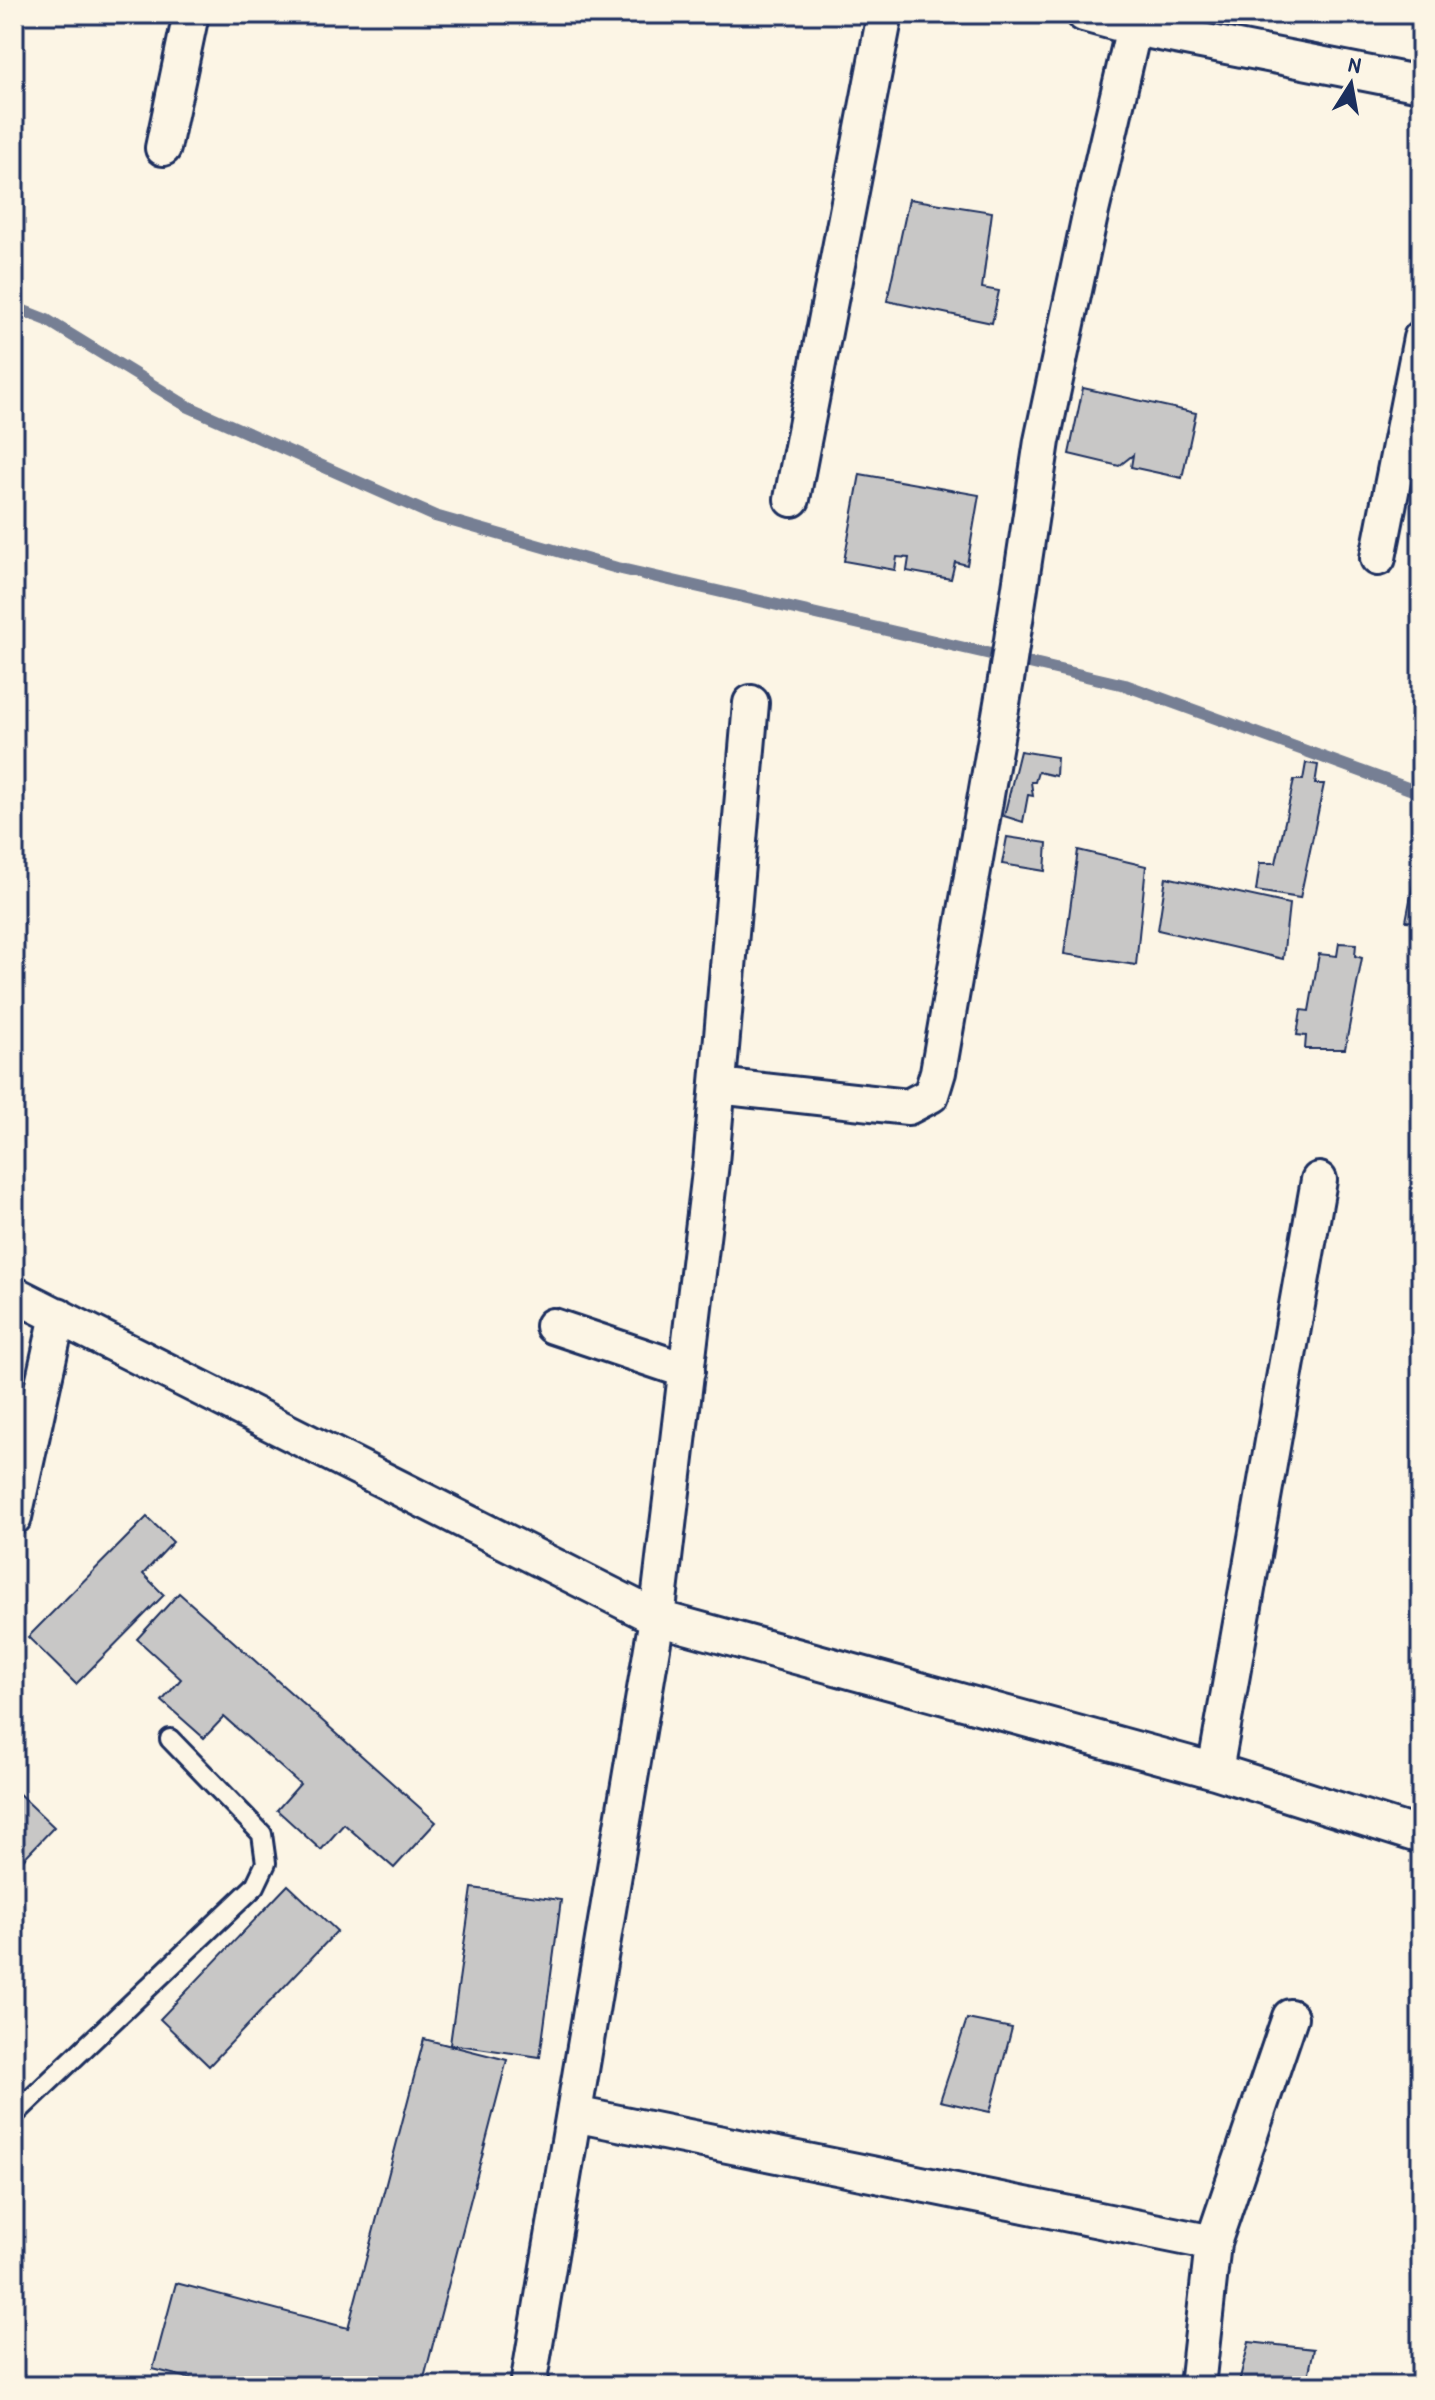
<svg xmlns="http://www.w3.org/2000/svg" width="1435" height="2400" font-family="'Patrick Hand',sans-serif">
<rect width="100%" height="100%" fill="#fcf5e5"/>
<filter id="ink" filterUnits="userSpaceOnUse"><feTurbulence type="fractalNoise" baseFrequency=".0125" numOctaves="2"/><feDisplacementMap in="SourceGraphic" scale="16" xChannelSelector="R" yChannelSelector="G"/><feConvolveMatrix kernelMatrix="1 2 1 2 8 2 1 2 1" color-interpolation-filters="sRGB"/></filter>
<g filter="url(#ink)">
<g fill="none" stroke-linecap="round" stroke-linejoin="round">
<path stroke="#767f94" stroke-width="12" d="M14 307 47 320 187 406 435 516 617 568 1125 685 1421 793"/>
</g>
<path fill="#c8c7c6" stroke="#1b2f5e" stroke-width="2" d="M909 199 992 212 982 288 999 291 992 323 887 301Z
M1083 388 1196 413 1182 478 1131 467 1133 455 1119 466 1069 454Z
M860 474 979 495 967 565 955 562 951 579 907 571 909 558 897 557 895 570 844 561Z
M1020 751 1057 757 1056 776 1038 772 1035 782H1031L1033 796 1028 795 1023 822 1004 816Z
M1306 763 1318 765 1315 784H1324L1300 898 1256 891 1260 863H1276L1294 780H1303Z
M1007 837 1047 843 1045 871 1002 864Z
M1420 848H1421V922L1406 921Z
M1078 850 1146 866 1136 965 1064 954Z
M1166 877 1289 904 1283 959 1158 930Z
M1339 943 1356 944 1355 956 1362 958 1345 1049H1305L1306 1036 1297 1035 1301 1010 1309 1011 1319 954 1337 956Z
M147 1517 173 1542 143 1574 164 1595 76 1684 28 1637Z
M179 1593 436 1822 394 1868 344 1824 321 1850 277 1810 300 1784 224 1717 204 1738 162 1701 181 1679 137 1639Z
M14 1789 54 1827 14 1869Z
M288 1885 337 1931 209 2066 160 2019Z
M472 1888 561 1900 540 2057 450 2044Z
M967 2019 1012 2028 990 2112 940 2101Z
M424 2039 507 2060 422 2386H219L153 2369 176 2283 348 2328Z
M1249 2342 1314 2349 1306 2386H1238Z"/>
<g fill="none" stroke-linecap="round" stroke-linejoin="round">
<defs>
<path id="service" d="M14 2115 255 1886 266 1863 262 1834 170 1739"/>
<path id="minor" d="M1084 14 1135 28 1421 84
M163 148 191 14
M792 499 885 14
M1378 558 1421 338
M718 1086 908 1107 931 1095 938 1072 1006 680 1042 441 1089 220 1137 14
M14 1294 657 1618 1215 1771 1421 1836
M553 1326 687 1371
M14 1517 58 1315
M1215 1771 1319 1180
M574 2114 1213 2243
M528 2386 657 1618 711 1163 751 703
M1197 2386 1213 2243 1290 2017"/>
</defs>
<use href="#service" stroke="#1b2f5e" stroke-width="24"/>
<use href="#minor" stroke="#1b2f5e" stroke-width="40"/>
<use href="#service" stroke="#fcf5e5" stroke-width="18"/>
<use href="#minor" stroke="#fcf5e5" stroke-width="34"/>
</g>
</g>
<rect width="1435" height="2400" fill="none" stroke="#fcf5e5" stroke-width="48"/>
<rect x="24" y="24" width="1387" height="2352" fill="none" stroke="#1b2f5e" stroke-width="3" filter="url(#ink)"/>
<g transform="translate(1351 84) rotate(11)" stroke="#fcf5e5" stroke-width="6" paint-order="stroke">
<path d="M0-6L14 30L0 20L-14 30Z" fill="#1b2f5e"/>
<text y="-12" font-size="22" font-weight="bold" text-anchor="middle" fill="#1b2f5e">N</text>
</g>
</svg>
